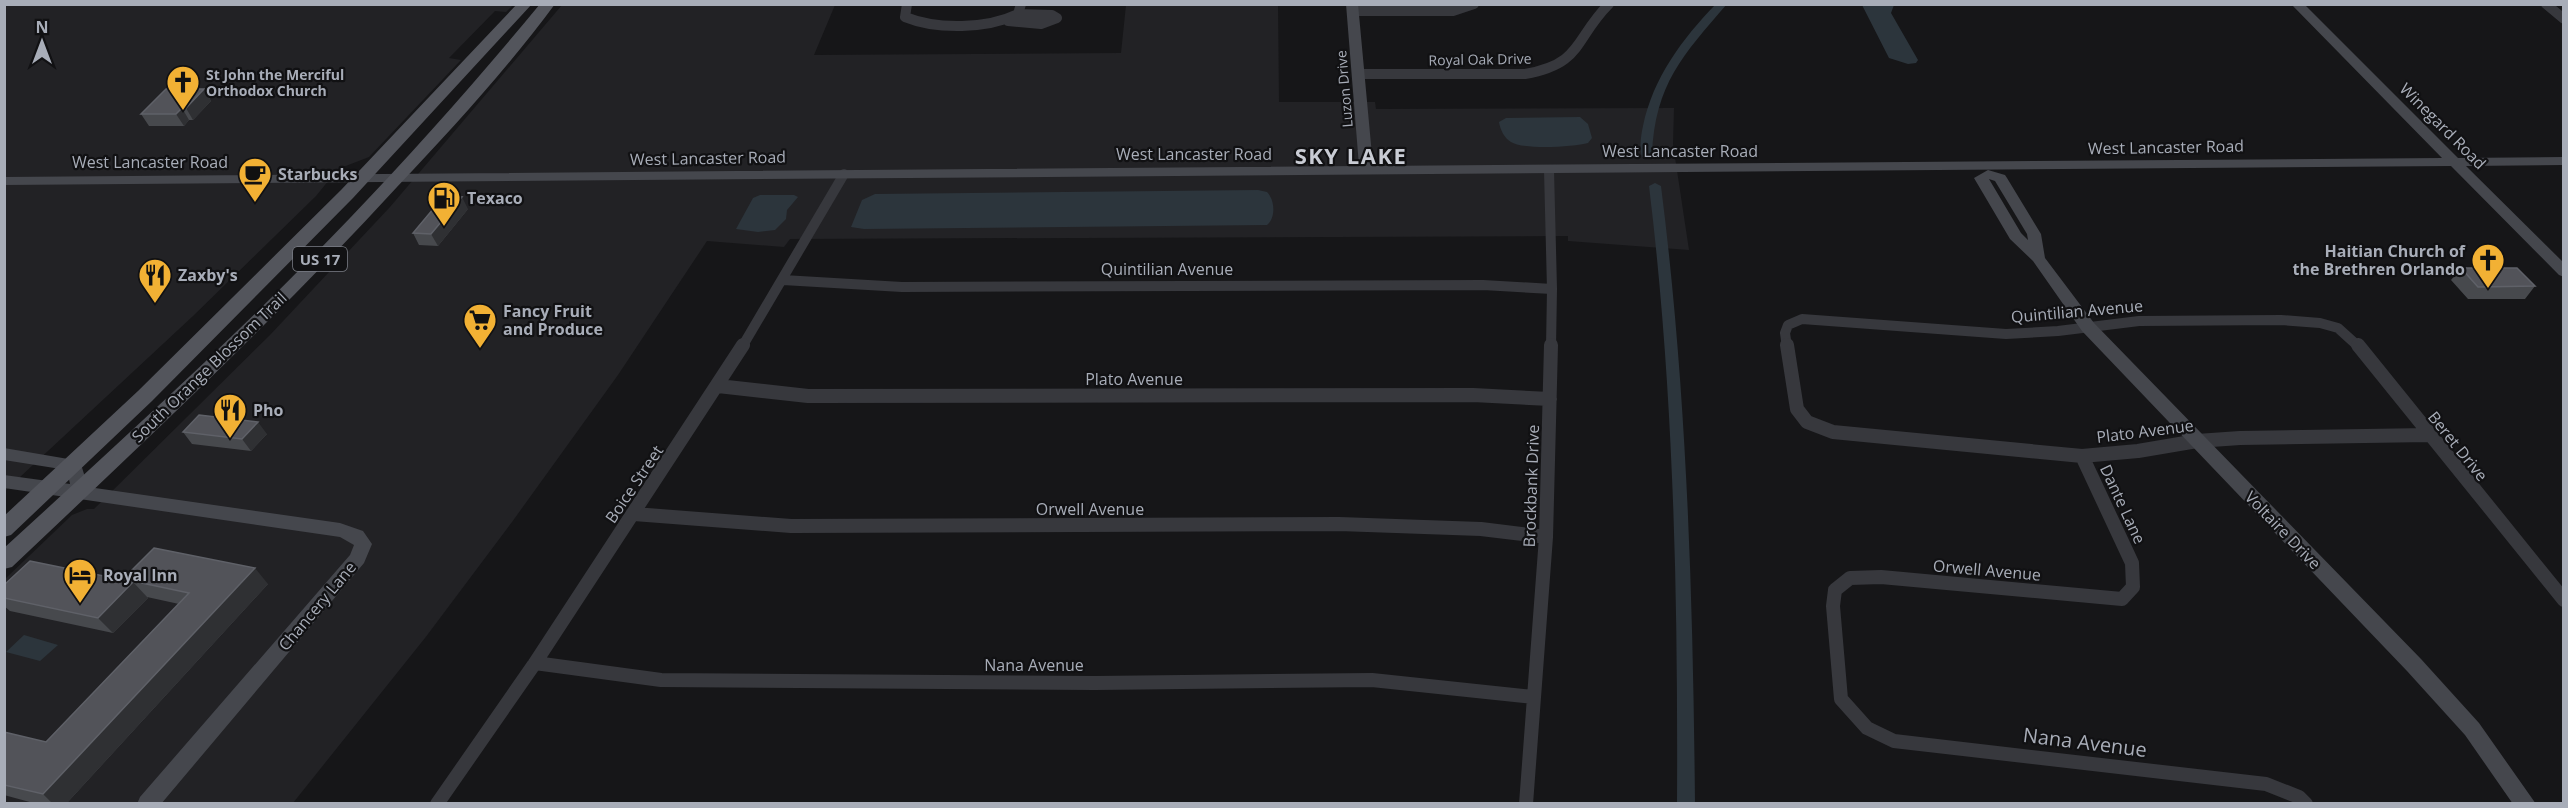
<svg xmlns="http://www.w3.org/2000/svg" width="2568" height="808" font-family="'Open Sans',sans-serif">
<rect width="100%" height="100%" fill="#161618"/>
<path fill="#222225" d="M5 5 99 6 513 5 506 12 495 11 449 58 461 60 369 157 338 169 316 196 193 316 5 491Z
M562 5H835L814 55 1121 53 1126 5H1278L1279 102H1375L1376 109 1674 108 1673 144 1689 250 1568 241V236L790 239 784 247 707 241 618 375 512 522 425 638 293 803 5 804V579L72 515 87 509H94L270 335 390 207Z"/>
<path fill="#2c353c" d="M1862 5H1894L1891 13 1918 60 1916 63 1908 64 1889 58Z
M1580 117 1588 124 1592 138 1588 143C1574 147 1523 150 1511 142 1504 138 1500 129 1499 122L1506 118Z
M1258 190 1267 192C1275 200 1276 218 1267 225L864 229 851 227 862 200 875 194Z
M760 195H794L798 197 787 210 786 219 775 230 758 232 736 229 753 198Z
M24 635 58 645 40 661 6 652Z"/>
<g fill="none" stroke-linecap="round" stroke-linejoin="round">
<path fill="#2c353c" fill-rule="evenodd" d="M1716 4H1727C1683 55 1655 84 1652 155L1650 157H1642C1639 148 1641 135 1643 126 1653 78 1682 39 1716 4Z
M1655 183 1661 186C1687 391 1693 597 1695 804H1677C1678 597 1674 391 1649 186Z"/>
<path stroke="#37383d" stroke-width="10" d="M907 4 905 17C937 30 987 29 1018 14L1021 4
M2546 4 2564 19
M1353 11H1453L1474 4
M1008 21 1041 24 1057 18 1052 15 1018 14
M1358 74H1525C1583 64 1574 39 1609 4
M1549 170 1552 289 1551 347
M783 280 902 287 1483 285 1552 289
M742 347 844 174
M1787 347 1785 333 1788 325 1802 319 2006 334 2058 331 2139 321 2281 320 2320 323 2338 328 2359 347"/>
<path stroke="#37383d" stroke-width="14" d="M1787 345 1797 409 1807 422 1833 432 2082 456 2138 451 2197 441 2240 438 2428 435
M2358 345 2564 600
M718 386 808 396 1473 395 1550 399
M2082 456 2132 563 2133 587 2122 599 1881 577 1850 578 1835 590 1833 606 1841 699 1867 728 1894 741 2266 784 2299 797 2306 804
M634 514 791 526 1339 524 1481 529 1546 537
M535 663 661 680 1095 683 1372 680 1533 697
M437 804 535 663 743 345
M1526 804 1546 537 1551 345"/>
<path fill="#45474d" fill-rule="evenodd" d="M1346 4H1358L1373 166 2442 158 2291 4H2304L2458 158 2564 157V165L2466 166 2564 263V277L2559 275 2451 166 4 185V177L1359 166Z
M1988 170 2005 175 2007 178 2041 234 2045 258 2094 323 2421 659 2479 723 2536 804H2513L2465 735 2407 671 2082 331 2033 261 2010 239 1974 178ZM1989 179 1995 181 2027 234 2028 240 2021 233Z
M4 448 80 461 88 487 340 523 363 531 372 544 364 563 161 804H137L140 797 350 555 354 545 340 537 4 488V475L70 484 67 470 4 460Z"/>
<path fill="#53555c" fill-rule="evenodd" d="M517 4H532L353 198 152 401 11 535 4 537V516L138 391 341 190Z
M540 4H555C507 69 452 129 397 187 275 320 143 443 12 567L4 569V548C122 440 240 333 350 218 416 149 479 78 540 4Z"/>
</g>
<path fill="#47494d" d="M204 89 211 101 193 120H189L184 126H149L141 114Z
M468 209 438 246 419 245 413 233Z
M2461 268 2535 286 2525 299H2468L2451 280Z
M183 432 267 434 251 451 192 444Z
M123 579 268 584 66 804H37L4 795V732L46 742 179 604 147 597 148 598 113 633 10 611 4 606V585L124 580Z"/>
<path fill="#2f3033" d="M204 89 211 101 193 120 186 108Z
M182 108 189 120 184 126 176 114Z
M462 197 468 209 438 246 431 234Z
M258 422 267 434 251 451 242 439Z
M255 568 268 584 66 804H53L43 794Z
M133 582 148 598 113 633 98 618Z"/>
<path fill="#525359" stroke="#5f6168" stroke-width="1.5" d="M166 89H204L186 108H182L176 114H141Z
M444 196 462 197 431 234 413 233Z
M2461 268H2517L2535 286 2478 287Z
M199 415 258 422 242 439 183 432Z
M154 548 255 568 43 794 4 785V732L46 742 189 593 123 579Z
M30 561 133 582 98 618 4 598V585Z"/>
<defs>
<symbol id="church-pin" viewBox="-11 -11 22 30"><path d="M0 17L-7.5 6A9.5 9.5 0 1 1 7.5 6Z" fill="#f2b134" stroke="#111113"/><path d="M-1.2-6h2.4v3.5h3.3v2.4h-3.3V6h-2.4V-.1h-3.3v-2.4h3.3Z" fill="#111"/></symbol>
<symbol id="cafe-pin" viewBox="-11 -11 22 30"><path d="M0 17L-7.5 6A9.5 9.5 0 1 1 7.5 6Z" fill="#f2b134" stroke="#111113"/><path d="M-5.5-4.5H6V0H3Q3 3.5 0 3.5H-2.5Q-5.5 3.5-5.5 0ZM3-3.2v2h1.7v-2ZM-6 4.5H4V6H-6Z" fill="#111"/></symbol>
<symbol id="fuel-pin" viewBox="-11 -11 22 30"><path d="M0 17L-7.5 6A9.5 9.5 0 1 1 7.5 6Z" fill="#f2b134" stroke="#111113"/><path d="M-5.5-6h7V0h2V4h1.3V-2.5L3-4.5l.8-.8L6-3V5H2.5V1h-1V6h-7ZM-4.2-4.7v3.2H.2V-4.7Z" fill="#111"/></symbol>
<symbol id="restaurant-pin" viewBox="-11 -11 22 30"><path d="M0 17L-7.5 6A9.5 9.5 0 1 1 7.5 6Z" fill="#f2b134" stroke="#111113"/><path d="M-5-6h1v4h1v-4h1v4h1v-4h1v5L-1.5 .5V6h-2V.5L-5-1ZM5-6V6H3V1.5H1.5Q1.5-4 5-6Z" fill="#111"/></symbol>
<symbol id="supermarket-pin" viewBox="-11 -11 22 30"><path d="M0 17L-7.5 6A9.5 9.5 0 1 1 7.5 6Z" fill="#f2b134" stroke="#111113"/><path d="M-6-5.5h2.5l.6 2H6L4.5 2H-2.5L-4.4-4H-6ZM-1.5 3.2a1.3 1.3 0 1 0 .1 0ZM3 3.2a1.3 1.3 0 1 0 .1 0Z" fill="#111"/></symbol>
<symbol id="hotel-pin" viewBox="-11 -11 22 30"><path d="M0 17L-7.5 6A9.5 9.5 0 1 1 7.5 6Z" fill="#f2b134" stroke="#111113"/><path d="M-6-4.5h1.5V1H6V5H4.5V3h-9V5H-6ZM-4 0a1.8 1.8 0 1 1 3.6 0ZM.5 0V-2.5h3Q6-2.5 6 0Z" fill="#111"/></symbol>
</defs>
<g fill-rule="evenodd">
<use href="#church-pin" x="164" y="63" width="38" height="52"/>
<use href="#cafe-pin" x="236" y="155" width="38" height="52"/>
<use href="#fuel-pin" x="425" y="179" width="38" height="52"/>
<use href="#church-pin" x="2469" y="241" width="38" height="52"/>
<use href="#restaurant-pin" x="136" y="256" width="38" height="52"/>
<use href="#supermarket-pin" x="461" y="301" width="38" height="52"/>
<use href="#restaurant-pin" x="211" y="391" width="38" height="52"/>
<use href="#hotel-pin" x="61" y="556" width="38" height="52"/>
</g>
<g text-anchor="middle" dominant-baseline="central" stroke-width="4.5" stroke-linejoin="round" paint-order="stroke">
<g font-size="14" fill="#a8adb8" stroke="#111113">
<text transform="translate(1480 59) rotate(-1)">Royal Oak Drive</text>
<text transform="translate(1344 89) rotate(-95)">Luzon Drive</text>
</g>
<g font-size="14" font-weight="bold" fill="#a8adb8" stroke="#111113" text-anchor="start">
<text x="206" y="74">St John the Merciful<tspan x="206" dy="16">Orthodox Church</tspan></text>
</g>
<rect fill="#111113" stroke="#7b7e86" stroke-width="1.5" x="293" y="247" width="54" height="24" rx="4.5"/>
<g font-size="15" font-weight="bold" fill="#a8adb8">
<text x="320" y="259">US 17</text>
</g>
<g font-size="16" fill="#a8adb8" stroke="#111113">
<text transform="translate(2443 126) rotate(45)">Winegard Road</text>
<text transform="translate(2166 147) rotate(-1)">West Lancaster Road</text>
<text x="1680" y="151">West Lancaster Road</text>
<text x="1194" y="154">West Lancaster Road</text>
<text transform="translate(708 158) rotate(-1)">West Lancaster Road</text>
<text x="150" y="162">West Lancaster Road</text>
<text x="1167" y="269">Quintilian Avenue</text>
<text transform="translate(2077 311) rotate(-5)">Quintilian Avenue</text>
<text transform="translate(209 367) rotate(-44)">South Orange Blossom Trail</text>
<text x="1134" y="379">Plato Avenue</text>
<text transform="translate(2145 431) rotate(-7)">Plato Avenue</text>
<text transform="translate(2458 446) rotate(51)">Beret Drive</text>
<text transform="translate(634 484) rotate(-56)">Boice Street</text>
<text transform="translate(1531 486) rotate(-88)">Brockbank Drive</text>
<text transform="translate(2123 504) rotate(65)">Dante Lane</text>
<text x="1090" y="509">Orwell Avenue</text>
<text transform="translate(2283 530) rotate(46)">Voltaire Drive</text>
<text transform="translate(1987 570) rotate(5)">Orwell Avenue</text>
<text transform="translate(317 606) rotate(-50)">Chancery Lane</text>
<text x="1034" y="665">Nana Avenue</text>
</g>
<g font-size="16" font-weight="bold" fill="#a8adb8" stroke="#111113" text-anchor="start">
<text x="278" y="174">Starbucks</text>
<text x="467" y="198">Texaco</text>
<text x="2465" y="251" text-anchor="end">Haitian Church of<tspan x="2465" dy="18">the Brethren Orlando</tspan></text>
<text x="178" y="275">Zaxby's</text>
<text x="503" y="311">Fancy Fruit<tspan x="503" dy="18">and Produce</tspan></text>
<text x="253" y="410">Pho</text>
<text x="103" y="575">Royal Inn</text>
</g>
<g font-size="20" fill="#a8adb8" stroke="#111113">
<text transform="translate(2085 742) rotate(7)">Nana Avenue</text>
</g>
<g font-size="22" font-weight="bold" letter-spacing="1.5" fill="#c9ccd4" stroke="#111113">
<text x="1351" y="155">SKY LAKE</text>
</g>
</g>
<rect width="2568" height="808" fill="none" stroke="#a8adb8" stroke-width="12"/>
<g transform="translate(42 42)" stroke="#111113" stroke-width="4.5" paint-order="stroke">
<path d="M0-4.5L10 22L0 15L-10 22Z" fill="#a8adb8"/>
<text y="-9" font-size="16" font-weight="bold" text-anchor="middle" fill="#a8adb8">N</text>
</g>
</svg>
